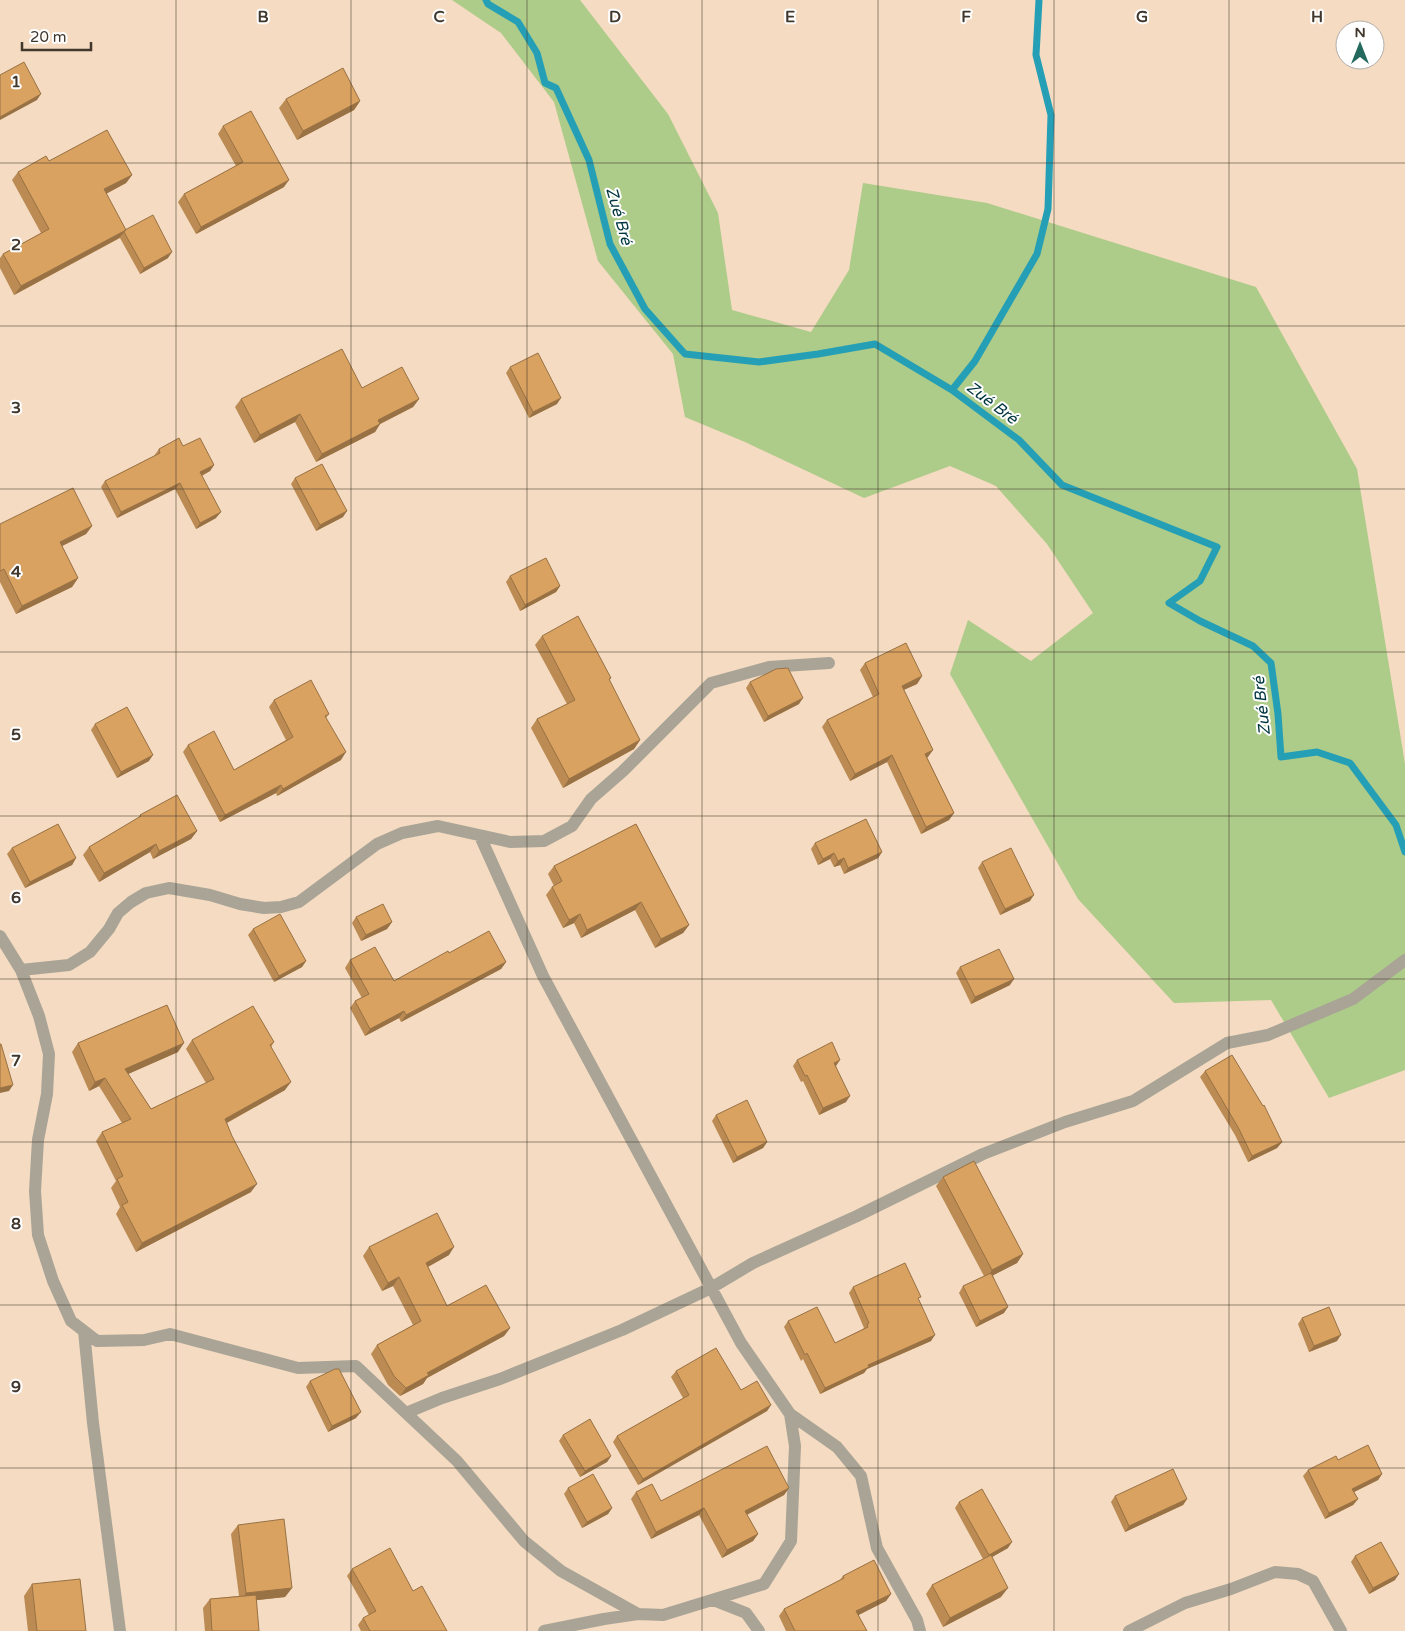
<svg xmlns="http://www.w3.org/2000/svg" width="1405" height="1631" font-family="'Varela Round',sans-serif">
<rect width="100%" height="100%" fill="#f4dbc1"/>
<path fill="#adcb89" d="M452 0H580L668 114 718 213 732 310 811 332 849 270 863 183 987 203 1256 287 1357 469 1405 764V1070L1329 1098 1271 1000 1174 1003 1078 899 950 674 968 620 1031 661 1093 613 1047 544 996 486 950 466 864 498 745 442 685 417 673 354 598 261 554 102 501 33Z"/>
<g fill="none" stroke-linecap="round" stroke-linejoin="round">
<path stroke="#259fb5" stroke-width="7" d="M486 0 488 4 518 22 537 53 545 83 556 88 589 160 610 244 645 309 685 354 759 362 818 354 875 344 952 390 1019 440 1062 485 1217 547 1200 581 1169 603 1200 621 1253 646 1271 663 1278 714 1281 757 1317 752 1350 763 1396 825 1405 852
M952 390 975 361 1037 254 1048 209 1051 115 1036 55 1039 0"/>
<path stroke="#a9a496" stroke-width="12" d="M480 836 543 976 741 1343 790 1414 837 1447 861 1476 877 1548 917 1620 920 1631
M0 936 21 970 39 1016 49 1054 47 1094 38 1140 35 1191 38 1235 53 1281 71 1321 97 1341 144 1340 170 1334 298 1368 356 1366 457 1461 524 1541 561 1571 638 1614 663 1615 764 1584 791 1541 795 1446 790 1414
M21 970 69 965 90 952 109 929 118 913 131 902 146 893 169 888 210 895 240 904 264 908 281 907 299 902 377 844 402 833 438 826 510 842 544 841 572 826 591 799 623 771 711 683 769 667 829 663
M84 1331 93 1423 120 1631
M406 1413 442 1398 500 1379 622 1330 711 1288 753 1263 857 1216 983 1154 1065 1122 1133 1101 1227 1043 1268 1035 1353 999 1405 960
M713 1600 746 1613 759 1631
M544 1631 604 1619 638 1614
M1129 1631 1185 1603 1231 1589 1275 1572 1298 1574 1313 1581 1341 1631"/>
</g>
<path fill="#bb8b53" d="M286 99 360 101 354 110 297 140 279 108Z
M223 126 284 187 196 234 178 202 184 194 236 166 218 134Z
M49 161 132 175 126 183 106 194 126 230 168 258 140 274 120 238 14 295 0 268V258L3 254 41 233 12 180 18 172Z
M510 367 557 404 529 418 506 373Z
M362 388 419 399 413 407 380 424 375 432 316 462 295 422 254 443 235 407 241 399Z
M183 446 214 465 210 471 202 476 216 518 196 529 175 489 117 518 101 487 105 481 154 456 159 449Z
M295 478 343 517 316 531 291 484Z
M0 524 92 526 86 534 62 546 78 578 72 587 16 614 0 582Z
M510 576 560 586 556 592 520 611 506 582Z
M542 636 611 678 609 681 640 740 634 749 563 788 531 728 537 719 567 704 535 645Z
M865 663 922 676 917 684 903 690 933 750 927 757 954 813 949 820 921 834 887 762 850 781 822 727 827 720 873 697 860 670Z
M750 682 799 704 764 722 746 688Z
M274 700 329 714 326 718 341 760 277 796 276 793 220 822 183 752 188 745 234 770 286 740 269 707Z
M95 724 149 761 117 778 91 730Z
M140 815 197 831 191 839 153 859 150 852 99 882 83 855 89 847 138 818Z
M636 824 689 925 683 933 655 948 635 910 581 938 574 923 563 928 546 895 552 887 554 886 548 874 554 866Z
M815 843 882 852 878 858 844 874 840 865 834 867 830 859 818 865 811 849Z
M12 848 76 858 72 865 25 888 7 854Z
M982 862 1030 901 1000 915 978 868Z
M356 917 392 922 387 929 361 941 352 923Z
M253 929 306 961 302 967 274 982 248 935Z
M449 953 506 962 501 969 401 1022 399 1018 365 1036 350 1008 355 1001 362 998 345 968 350 960 394 981Z
M960 967 1010 985 971 1004 956 973Z
M192 1040 274 1042 271 1047 285 1090 227 1123 251 1192 136 1252 116 1214 120 1207 111 1188 116 1181 96 1141 102 1132 122 1123 99 1086 89 1091 72 1052 78 1043 178 1052 128 1074 151 1109 206 1083 186 1049Z
M797 1060 836 1066 846 1102 819 1115 803 1081 801 1082 793 1066Z
M1205 1071 1282 1142 1277 1148 1248 1162 1235 1135 1200 1077Z
M716 1115 767 1142 763 1148 733 1163 712 1121Z
M943 1177 1023 1254 1017 1263 993 1275 1004 1313 976 1327 959 1293 963 1286 984 1276 936 1186Z
M369 1247 449 1255 428 1267 447 1306 510 1328 504 1336 427 1378 423 1384 400 1396 388 1385 371 1354 377 1345 413 1325 393 1286 382 1291 363 1256Z
M853 1287 919 1300 931 1341 867 1369 864 1373 820 1394 803 1359 801 1361 784 1327 788 1321 835 1343 863 1329 864 1328 849 1293Z
M1302 1318 1337 1341 1309 1352 1298 1324Z
M676 1371 741 1390 771 1405 767 1411 638 1485 613 1442 617 1436 683 1398 671 1377Z
M310 1381 356 1418 328 1432 306 1387Z
M563 1435 611 1456 607 1462 580 1477 559 1441Z
M1308 1470 1382 1474 1378 1480 1354 1492 1358 1499 1353 1505 1325 1519 1303 1476Z
M568 1488 612 1508 608 1514 582 1528 564 1494Z
M789 1488 784 1495 747 1515 758 1534 753 1541 722 1558 699 1515 651 1539 631 1499 636 1492 661 1501Z
M1115 1496 1187 1499 1183 1505 1125 1532 1111 1502Z
M959 1502 1008 1548 992 1557 1001 1597 943 1627 926 1594 932 1585 983 1559 955 1508Z
M238 1525 292 1588 285 1597 256 1600 259 1631H205L203 1608 210 1599 239 1596 231 1534Z
M1355 1556 1395 1580 1369 1594 1351 1562Z
M352 1569 413 1591 447 1631H361L358 1625 363 1618 369 1615 347 1576Z
M843 1576 891 1594 886 1601 858 1615 867 1631H786L779 1616 784 1609 840 1580Z
M32 1584 86 1631H28L24 1596Z"/>
<path fill="#987144" d="M41 94 37 100 0 120V117Z
M360 101 354 110 297 140 303 131Z
M132 175 126 183 98 198 104 189Z
M289 180 284 187 196 234 201 227Z
M126 230 119 238 14 295 21 286Z
M172 252 168 258 140 274 144 268Z
M561 398 557 404 529 418 533 412Z
M419 399 413 407 380 424 375 432 316 462 322 454 378 420Z
M300 414 295 422 254 443 260 435Z
M214 465 210 471 196 478 200 472Z
M180 483 175 489 117 518 121 512Z
M347 511 343 517 316 531 320 525Z
M221 512 216 518 196 529 200 523Z
M92 526 86 534 54 550 60 542Z
M78 578 72 587 16 614 22 606Z
M560 586 556 592 520 611 525 605Z
M922 676 917 684 897 693 902 686Z
M803 698 799 704 764 722 768 716Z
M640 740 634 749 563 788 569 779Z
M933 750 928 757 920 761 925 754Z
M346 752 341 760 277 796 283 789Z
M153 755 149 761 117 778 121 772Z
M892 755 887 762 850 781 855 774Z
M281 785 276 793 220 822 225 815Z
M954 813 949 820 921 834 926 827Z
M197 831 191 839 153 859 159 851Z
M156 844 150 852 99 882 104 873Z
M882 852 878 858 844 874 848 868Z
M834 853 830 859 818 865 823 859Z
M76 858 72 865 25 888 30 882Z
M844 858 840 865 834 867 838 861Z
M1034 895 1030 901 1000 915 1005 909Z
M641 902 635 910 581 938 587 930Z
M580 914 574 923 563 928 569 920Z
M392 922 387 929 361 941 366 935Z
M689 925 683 933 655 948 661 939Z
M306 961 302 967 274 982 279 976Z
M506 962 501 969 401 1022 406 1015Z
M1014 979 1010 985 971 1004 975 997Z
M404 1011 399 1018 365 1036 370 1029Z
M184 1043 178 1052 119 1078 125 1069Z
M840 1060 836 1066 830 1069 834 1063Z
M105 1078 99 1086 89 1091 95 1082Z
M291 1082 285 1090 219 1127 225 1119Z
M13 1085 9 1091 0 1093V1088Z
M850 1096 846 1102 819 1115 823 1108Z
M767 1142 763 1148 733 1163 737 1157Z
M1282 1142 1277 1148 1248 1162 1252 1156Z
M257 1184 251 1192 136 1252 142 1243Z
M454 1247 449 1255 420 1271 426 1263Z
M1023 1254 1017 1263 986 1279 992 1270Z
M399 1277 393 1286 382 1291 388 1283Z
M1008 1307 1004 1313 976 1327 980 1321Z
M510 1328 504 1336 427 1378 423 1384 400 1396 406 1388 427 1373Z
M935 1335 931 1341 867 1369 864 1373 820 1394 825 1388 868 1365Z
M1341 1335 1337 1341 1309 1352 1314 1346Z
M771 1405 767 1411 638 1485 643 1479Z
M361 1412 356 1418 328 1432 332 1426Z
M611 1456 607 1462 580 1477 585 1471Z
M1382 1474 1378 1480 1348 1495 1352 1489Z
M789 1488 784 1495 740 1518 745 1511Z
M1187 1499 1183 1505 1125 1532 1129 1526Z
M1358 1499 1353 1505 1325 1519 1329 1513Z
M612 1508 608 1514 582 1528 587 1522Z
M704 1508 699 1515 651 1539 656 1532Z
M758 1534 753 1541 722 1558 727 1550Z
M1012 1542 1008 1548 985 1561 989 1555Z
M1399 1574 1395 1580 1369 1594 1373 1588Z
M292 1588 285 1597 240 1602 246 1593Z
M1008 1588 1001 1597 943 1627 950 1618Z
M891 1594 886 1601 851 1619 856 1611Z"/>
<path fill="#d9a261" stroke="#987144" d="M24 62 41 94 0 117V75Z
M343 68 360 101 303 131 286 99Z
M251 111 289 180 201 227 184 194 243 162 223 126Z
M107 130 132 175 104 189 126 230 21 286 3 254 49 229 18 172 46 156 49 161Z
M153 215 172 252 144 268 124 232 125 230Z
M342 349 362 388 402 367 419 399 378 420 380 424 322 454 300 414 260 435 241 399Z
M538 353 561 398 533 412 510 367Z
M179 438 183 446 200 438 214 465 200 472 221 512 200 523 180 483 121 512 105 481 160 453 159 449Z
M322 464 347 511 320 525 295 478Z
M73 488 92 526 60 542 78 578 22 606 4 569 0 571V524Z
M546 558 560 586 525 605 510 576Z
M578 616 611 678 609 679 640 740 569 779 537 719 575 700 542 636Z
M906 643 922 676 902 686 933 750 925 754 954 813 926 827 892 755 855 774 827 720 879 694 865 663Z
M788 668 803 698 768 716 750 682 776 669Z
M311 680 329 714 325 716 346 752 283 789 281 785 225 815 188 745 214 731 234 770 293 737 274 700Z
M127 707 153 755 121 772 95 724Z
M177 795 197 831 159 851 156 844 104 873 89 847 141 816 140 815Z
M866 819 882 852 848 868 844 858 838 861 834 853 823 859 815 843Z
M58 824 76 858 30 882 12 848Z
M636 824 689 925 661 939 641 902 587 930 580 914 569 920 552 887 562 881 554 866Z
M1011 848 1034 895 1005 909 982 862Z
M383 904 392 922 366 935 356 917Z
M280 914 306 961 279 976 253 929Z
M489 931 506 962 406 1015 404 1011 370 1029 355 1001 369 994 350 960 375 947 394 981 448 951 449 953Z
M999 949 1014 979 975 997 960 967Z
M167 1005 184 1043 125 1069 151 1109 214 1079 192 1040 253 1006 274 1042 270 1045 291 1082 225 1119 232 1136 257 1184 142 1243 122 1205 128 1202 117 1179 123 1176 102 1132 131 1119 105 1078 95 1082 78 1043Z
M832 1042 840 1060 834 1063 850 1096 823 1108 807 1075 805 1076 797 1060Z
M0 1044H1L13 1085 0 1088Z
M1232 1055 1263 1106 1264 1105 1282 1142 1252 1156 1239 1129 1205 1071Z
M747 1100 767 1142 737 1157 716 1115Z
M974 1161 1023 1254 992 1270 943 1177Z
M437 1213 454 1247 426 1263 447 1306 486 1285 510 1328 427 1373 429 1375 406 1388 394 1376 377 1345 421 1321 399 1277 388 1283 369 1247Z
M905 1263 921 1297 918 1298 935 1335 868 1365 869 1367 825 1388 807 1353 805 1355 788 1321 817 1307 835 1343 868 1327 867 1324 869 1323 853 1287Z
M991 1273 1008 1307 980 1321 963 1286Z
M1329 1307 1341 1335 1314 1346 1302 1318Z
M716 1348 741 1390 757 1381 771 1405 643 1479 617 1436 689 1395 676 1371Z
M335 1369H339L361 1412 332 1426 310 1381Z
M590 1419 611 1456 585 1471 563 1435Z
M1368 1445 1382 1474 1352 1489 1358 1499 1329 1513 1308 1470 1336 1456 1338 1460Z
M767 1446 789 1488 745 1511 758 1534 727 1550 704 1508 656 1532 636 1492 652 1484 661 1501Z
M1173 1469 1187 1499 1129 1526 1115 1496Z
M593 1474 612 1508 587 1522 568 1488Z
M982 1489 1012 1542 989 1555 959 1502Z
M284 1519 292 1588 246 1593 238 1525Z
M1381 1542 1399 1574 1373 1588 1355 1556Z
M390 1548 413 1591 422 1586 447 1631H369H370L363 1618 376 1611 352 1569Z
M991 1555 1008 1588 950 1618 932 1585Z
M874 1560 891 1594 856 1611 867 1631H795L784 1609 844 1578 843 1576Z
M80 1579 86 1631H37L32 1584Z
M256 1595 259 1631H212L210 1599Z"/>
<path fill="none" stroke="#41372c" stroke-width="1" stroke-opacity="0.55" d="M176 0V1631M351 0V1631M527 0V1631M702 0V1631M878 0V1631M1054 0V1631M1229 0V1631M0 163H1405M0 326H1405M0 489H1405M0 652H1405M0 816H1405M0 979H1405M0 1142H1405M0 1305H1405M0 1468H1405"/>
<g text-anchor="middle" dominant-baseline="central" stroke-width="4" stroke-linejoin="round" paint-order="stroke">
<g font-size="16" font-style="italic" fill="#00353f" stroke="#fff">
<text transform="translate(619 216) rotate(74)">Zué Bré</text>
<text transform="translate(992 403) rotate(37)">Zué Bré</text>
<text transform="translate(1262 706) rotate(-96)">Zué Bré</text>
</g>
</g>
<g font-size="16" text-anchor="middle" font-weight="bold" fill="#41372c" stroke="#fff" stroke-width="4" stroke-linejoin="round" paint-order="stroke">
<text x="263" y="22">B</text>
<text x="439" y="22">C</text>
<text x="615" y="22">D</text>
<text x="790" y="22">E</text>
<text x="966" y="22">F</text>
<text x="1142" y="22">G</text>
<text x="1317" y="22">H</text>
<text x="16" y="87">1</text>
<text x="16" y="250">2</text>
<text x="16" y="413">3</text>
<text x="16" y="577">4</text>
<text x="16" y="740">5</text>
<text x="16" y="903">6</text>
<text x="16" y="1066">7</text>
<text x="16" y="1229">8</text>
<text x="16" y="1392">9</text>
</g>
<g transform="translate(1360 45)"><circle r="24" fill="#ffffff" stroke="#b3afab"/>
<path d="M0-4L9 19L0 12L-9 19Z" fill="#23695c"/>
<text y="-8" font-size="14" font-weight="bold" text-anchor="middle" fill="#41372c">N</text>
</g>
<path d="M22 42v8h69v-8" fill="none" stroke="#41372c" stroke-width="2.5"/>
<text x="30" y="42" font-size="15" fill="#41372c" stroke="#ffffff" stroke-width="4" paint-order="stroke">20 m</text>
</svg>
